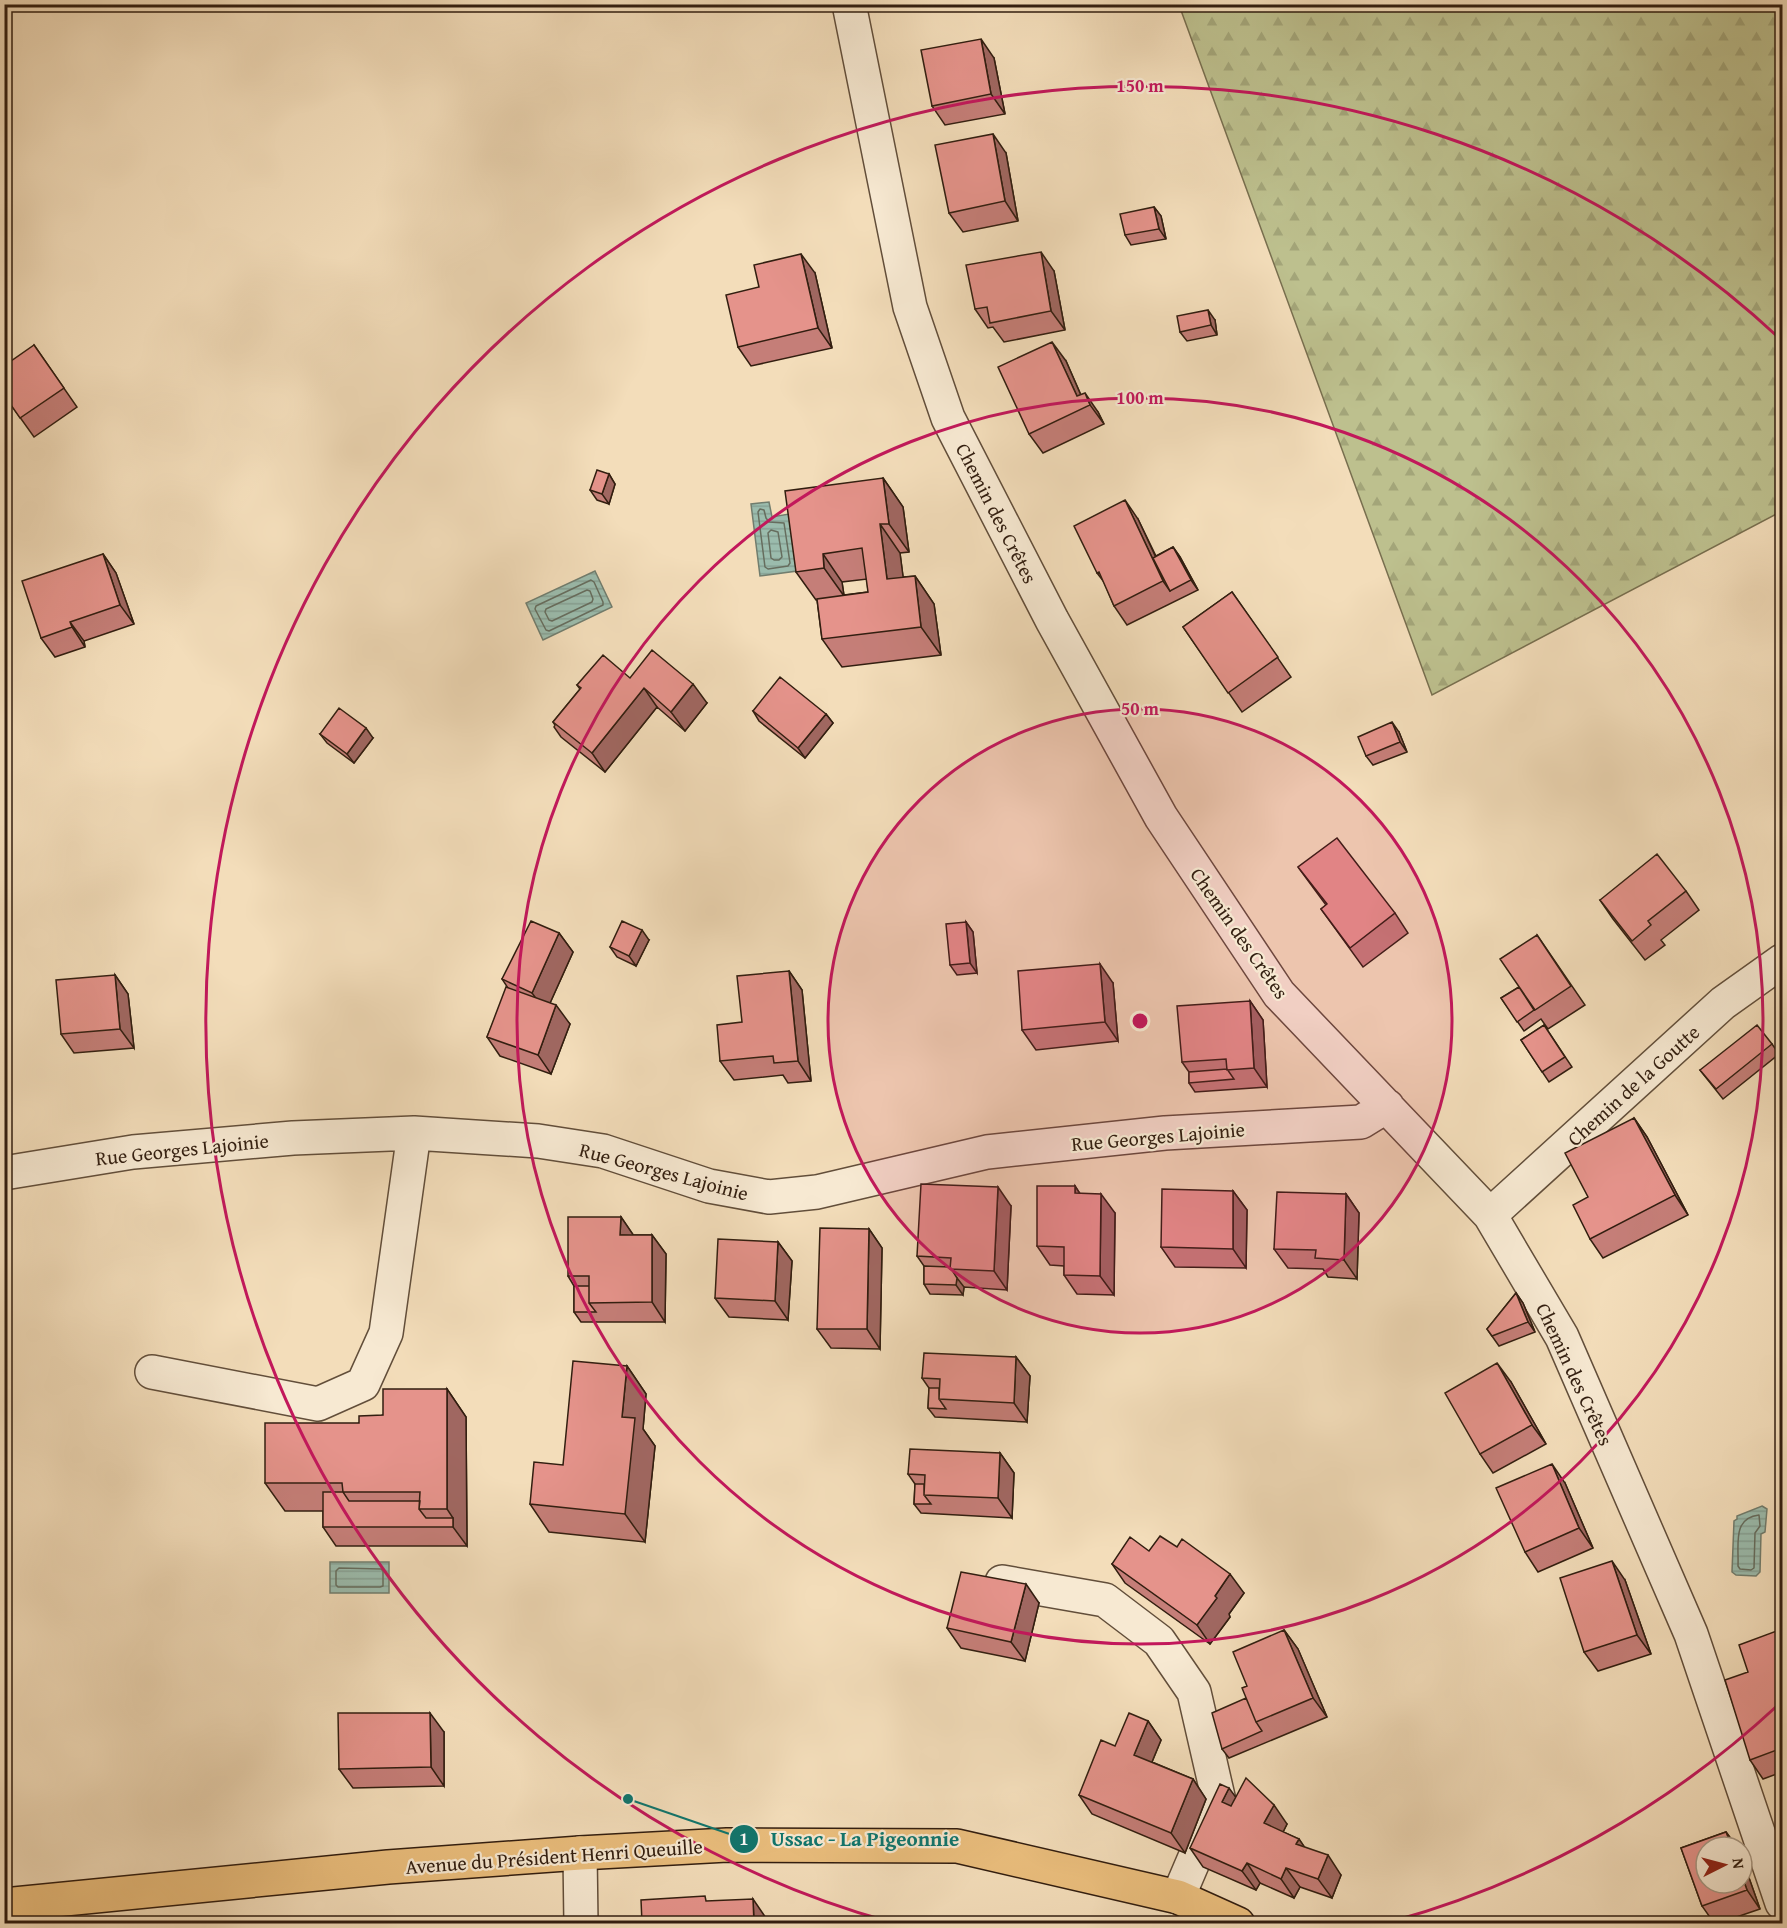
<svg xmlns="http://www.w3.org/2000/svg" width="1787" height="1928" font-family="'Gentium Book Plus',serif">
<defs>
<pattern id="forest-firs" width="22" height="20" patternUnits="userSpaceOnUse" patternTransform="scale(1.5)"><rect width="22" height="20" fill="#bdc08e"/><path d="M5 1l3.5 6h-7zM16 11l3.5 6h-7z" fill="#a3a579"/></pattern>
<pattern id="water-rules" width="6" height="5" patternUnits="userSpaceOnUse" patternTransform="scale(1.5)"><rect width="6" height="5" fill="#9bbcad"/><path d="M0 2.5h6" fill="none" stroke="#86a194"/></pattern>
</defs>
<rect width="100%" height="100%" fill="#f3ddba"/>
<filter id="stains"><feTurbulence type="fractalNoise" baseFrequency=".00333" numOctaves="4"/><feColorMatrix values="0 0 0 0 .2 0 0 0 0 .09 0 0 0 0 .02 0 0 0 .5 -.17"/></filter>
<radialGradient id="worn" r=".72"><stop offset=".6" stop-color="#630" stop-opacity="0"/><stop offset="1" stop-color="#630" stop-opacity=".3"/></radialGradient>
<path fill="url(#forest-firs)" stroke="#786f4f" stroke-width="1.5" d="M1179 5H1782V511L1432 695Z"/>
<path fill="url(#water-rules)" stroke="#717d6e" stroke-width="1.5" d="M769 502 772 517 789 514 797 571 760 576 751 504Z
M595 571 612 607 543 640 526 603Z
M1762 1506 1767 1509 1765 1532 1761 1534 1760 1572 1756 1576 1736 1575 1732 1572 1734 1521 1737 1519V1516Z
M330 1562H389V1593H330Z"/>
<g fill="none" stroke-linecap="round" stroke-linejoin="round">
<path stroke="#666d5e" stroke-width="1.5" d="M760 509 764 510 766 518 769 522 784 523 790 563 788 566 768 569 765 567 758 512Z
M771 530 778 532 782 557 779 560H774L771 558 768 533Z
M591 580 594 582 603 602V605L549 631 546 630 535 609 536 606Z
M587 590 590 591 593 599 592 602 552 621 549 620 545 612 546 609Z
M1759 1515 1760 1526 1755 1533 1754 1568 1751 1570 1740 1569 1738 1566C1739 1545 1732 1518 1759 1515Z
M339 1568 381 1569 383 1571V1586L380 1587H338L336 1585V1571Z"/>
<defs>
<path id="minor" d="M849 4 910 307 948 418 1052 620 1161 817 1279 994 1490 1215 1562 1337 1691 1634 1782 1903
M4 1173 133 1152 293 1138 414 1133 538 1141 603 1151 709 1186 769 1197 817 1192 987 1152 1165 1133 1361 1122 1387 1106
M1490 1215 1723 1003 1782 961
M152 1372 318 1404 363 1384 386 1333 414 1133
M1002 1582 1105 1600 1159 1641 1194 1692 1219 1801 1178 1897
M580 1853 581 1924"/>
<path id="major" d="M4 1905 388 1867 580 1853 727 1845 957 1846 1178 1897 1238 1924"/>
</defs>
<use href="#minor" stroke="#624e3a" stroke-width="36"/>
<use href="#major" stroke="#321e10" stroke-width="36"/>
<use href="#minor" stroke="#f7e9d2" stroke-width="33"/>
<use href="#major" stroke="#eabe7d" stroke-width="33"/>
</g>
<path fill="#c57e78" stroke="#321e10" stroke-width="1.5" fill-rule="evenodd" d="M994 58 1005 114 945 125 932 106Z
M1006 153 1018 221 963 232 949 213Z
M1154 207 1161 216 1166 239 1131 245 1125 235Z
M1054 271 1065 330 1004 342 993 327 988 328 975 309Z
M815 273 832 348 751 366 738 347Z
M1215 320 1217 335 1187 341 1180 332Z
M34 345 77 407 34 437 4 395Z
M1066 361 1081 395 1098 412 1104 424 1043 453 1029 434Z
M609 474 615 484 609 504 597 500 590 490Z
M883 478 903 507 909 552 900 553 903 577 915 576 934 604 941 655 842 667 822 639 817 600H816L796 572ZM867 579 868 592 844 595 842 582Z
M1138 519 1156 556 1173 547 1180 557 1198 590 1127 625 1114 606 1104 582 1097 573Z
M103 554 116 573 134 624 84 641 85 647 55 657 41 638Z
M1232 592 1291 677 1242 712 1183 627Z
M630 678 707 703 685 731 657 707 605 772 561 737 554 727 555 725 553 722 580 689 577 685Z
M753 711 826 714 833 723 805 758 759 721Z
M1399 732 1407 752 1373 765 1366 756Z
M320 734 373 738 354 763 327 743Z
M1298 867 1395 913 1408 933 1363 967 1321 909 1326 905Z
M1686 891 1699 910 1661 940 1665 945 1645 960 1613 919 1600 900Z
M966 922 973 932 977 973 957 975 950 965Z
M559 933 573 952 550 1003 570 1024 551 1074 500 1056 487 1037 508 988 502 979Z
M1537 935 1585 1005 1548 1029 1541 1019 1524 1031 1501 998 1519 987Z
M649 940 636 966 617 957 610 947Z
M789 971 802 990 811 1081 788 1083 783 1075 734 1080 720 1061 742 1022Z
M115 975 128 994 134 1048 74 1053 61 1034Z
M1113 983 1118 1041 1036 1050 1022 1030Z
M1250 1001 1263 1020 1267 1087 1195 1092 1189 1083V1072L1182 1062Z
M1544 1025 1572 1067 1549 1082 1521 1040Z
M1772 1044 1779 1054 1723 1099 1700 1070Z
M1634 1118 1647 1137 1688 1215 1603 1258 1590 1239 1588 1197Z
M1075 1186 1080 1194 1115 1213 1114 1295 1077 1294 1064 1275V1266L1050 1265 1037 1246Z
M1233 1191 1247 1210 1246 1268 1175 1267 1161 1247Z
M1346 1194 1359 1213 1357 1279 1328 1277 1323 1269 1288 1268 1274 1249Z
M1011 1206 1007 1290 964 1287 963 1295 930 1294 924 1284V1266L917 1256Z
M621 1217 633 1235H652L666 1254 665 1322H581L574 1312V1286L568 1276Z
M869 1229 882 1248 880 1349 831 1348 817 1329Z
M778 1242 792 1261 788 1320 729 1317 715 1298Z
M1516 1293 1523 1303 1535 1332 1499 1346 1487 1329Z
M1016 1357 1030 1376 1027 1422 935 1417 928 1408 929 1388 922 1378Z
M627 1366 646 1394 643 1429 655 1446 645 1542 549 1532 530 1504 563 1465Z
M1511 1382 1546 1444 1493 1473 1480 1454Z
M447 1389 466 1417 467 1546H336L323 1527V1511H285L265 1483 359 1423 383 1415Z
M1000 1453 1014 1473 1012 1518 921 1513 914 1504 915 1484 908 1474Z
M1565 1483 1593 1548 1538 1572 1525 1552Z
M1149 1551 1244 1593 1229 1614 1230 1617 1210 1644 1125 1583 1112 1564Z
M1625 1580 1651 1654 1598 1671 1584 1652Z
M1039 1603 1025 1661 961 1648 947 1628Z
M1782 1629V1772L1763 1779 1750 1760 1748 1672Z
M1284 1630 1298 1649 1327 1717 1229 1758 1222 1749 1246 1698 1247 1686Z
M1148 1721 1161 1740 1152 1762 1193 1779 1206 1799 1185 1853 1092 1814 1079 1795 1115 1746Z
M444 1732V1786L353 1788 339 1769Z
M1236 1797 1287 1824 1283 1832 1299 1839 1304 1847 1341 1875 1332 1898 1300 1887 1294 1898 1260 1883 1256 1890 1203 1867 1190 1848Z
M1726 1832 1737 1847H1706V1883H1742V1858L1760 1909 1719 1923H1714L1702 1906 1681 1848Z"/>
<path fill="#a06761" stroke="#321e10" stroke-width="1.5" d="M981 39 994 58 1005 114 991 94Z
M993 134 1006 153 1018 221 1005 201Z
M1154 207 1161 216 1166 239 1159 229Z
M1041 252 1054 271 1065 330 1051 311Z
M801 254 815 273 832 348 818 328Z
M1208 310 1215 320 1217 335 1211 325Z
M1052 342 1066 361 1086 407 1077 396Z
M1085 393 1098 412 1104 424 1090 405Z
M609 474 615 484 609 504 602 494Z
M883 478 903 507 909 552 889 524Z
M1125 500 1138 519 1171 590 1170 591 1163 581Z
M880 524 900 553 907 607 887 579Z
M1173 547 1180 557 1198 590 1191 580Z
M103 554 116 573 134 624 120 605Z
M823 554 842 582 844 596 824 568Z
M915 576 934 604 941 655 921 627Z
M70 622 84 641 85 647 72 627Z
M693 684 707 703 685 731 671 712Z
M644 688 657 707 605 772 592 753Z
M826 714 833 723 805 758 798 748Z
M1392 722 1399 732 1407 752 1400 742Z
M366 728 373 738 354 763 347 754Z
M966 922 973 932 977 973 970 963Z
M642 930 649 940 636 966 629 956Z
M559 933 573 952 546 1012 532 993Z
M1100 964 1113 983 1118 1041 1105 1022Z
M789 971 802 990 811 1081 798 1061Z
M115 975 128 994 134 1048 120 1029Z
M1250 1001 1263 1020 1267 1087 1254 1068Z
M556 1005 570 1024 551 1074 538 1055Z
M1634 1118 1647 1137 1688 1215 1675 1195Z
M1075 1186 1088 1206 1075 1193Z
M998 1187 1011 1206 1007 1290 994 1271Z
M1233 1191 1247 1210 1246 1268 1233 1249Z
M1101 1194 1115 1213 1114 1295 1100 1276Z
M1346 1194 1359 1213 1357 1279 1344 1260Z
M621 1217 634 1236 620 1235Z
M869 1229 882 1248 880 1349 867 1329Z
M652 1235 666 1254 665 1322 652 1302Z
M778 1242 792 1261 788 1320 775 1301Z
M957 1278 964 1287 963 1295 956 1285Z
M1516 1293 1523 1303 1535 1332 1528 1322Z
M1016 1357 1030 1376 1027 1422 1014 1403Z
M1497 1363 1511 1382 1546 1444 1532 1425Z
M627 1366 646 1394 643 1429 655 1446 645 1542 625 1514 622 1417Z
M447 1389 466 1417 467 1546 453 1527V1518L447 1509Z
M1000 1453 1014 1473 1012 1518 998 1498Z
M1552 1464 1565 1483 1593 1548 1579 1528Z
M1612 1561 1625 1580 1651 1654 1637 1635Z
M1230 1574 1244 1593 1229 1614 1230 1617 1210 1644 1197 1625 1215 1596Z
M1026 1584 1039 1603 1025 1661 1011 1642Z
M1284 1630 1298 1649 1327 1717 1313 1698Z
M1776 1691 1782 1700V1709Z
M430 1713 444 1732V1786L431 1767Z
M1148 1721 1161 1740 1147 1774 1134 1755Z
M1193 1779 1206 1799 1185 1853 1171 1833Z
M1229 1788 1243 1807 1236 1822 1222 1802Z
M1274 1805 1287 1824 1278 1842 1264 1823Z
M1726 1832 1737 1847H1732Z
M1299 1839 1312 1858 1296 1844Z
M1328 1855 1341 1875 1332 1898 1318 1879Z
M1742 1858 1760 1909 1747 1890 1742 1876Z
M1247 1863 1260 1883 1256 1890 1242 1871Z
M1286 1868 1300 1887 1294 1898 1281 1879Z
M753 1899 766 1918V1923H754Z"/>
<path fill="#e5938b" stroke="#321e10" stroke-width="1.5" d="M981 39 991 94 932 106 921 50Z
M993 134 1005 201 949 213 935 145Z
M1154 207 1159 229 1125 235 1120 214Z
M1041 252 1051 311 990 323 987 307 975 309 966 265Z
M801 254 818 328 738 347 726 295 759 287 754 265Z
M1208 310 1211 325 1180 332 1177 316Z
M1052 342 1077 396 1085 393 1090 405 1029 434 998 367Z
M34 345 64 388 20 418 4 395V366Z
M597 470 609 474 602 494 590 490Z
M883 478 889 524H880L887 579 915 576 921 627 822 639 817 599 868 592 862 548 823 554 824 568 796 572 785 491Z
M1125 500 1163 581 1114 606 1099 572 1097 573 1074 526Z
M1173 547 1191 580 1170 591 1153 558Z
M103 554 120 605 70 622 72 627 41 638 22 581Z
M1232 592 1278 657 1228 693 1183 627Z
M652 650 693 684 671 712 644 688 592 753 553 722 581 688 577 685 603 655 630 678Z
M780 677 826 714 798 748 753 711Z
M339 708 366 728 347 754 320 734Z
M1392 722 1400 742 1366 756 1358 737Z
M1337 838 1395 913 1350 948 1321 909 1327 904 1298 867Z
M1657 854 1686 891 1648 921 1651 925 1632 941 1600 900Z
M531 921 559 933 532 993 502 979Z
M622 921 642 930 629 956 610 947Z
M966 922 970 963 950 965 946 924Z
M1537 935 1571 986 1535 1010 1500 959Z
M1100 964 1105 1022 1022 1030 1018 971Z
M789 971 798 1061 774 1063 773 1056 720 1061 717 1025 742 1022 737 976Z
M115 975 120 1029 61 1034 56 980Z
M506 987 556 1005 538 1055 487 1037Z
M1519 987 1534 1010 1517 1022 1501 998Z
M1250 1001 1254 1068 1227 1070 1226 1059 1182 1062 1177 1006Z
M1544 1025 1565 1057 1542 1072 1521 1040Z
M1757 1025 1772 1044 1716 1089 1700 1070Z
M1227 1069 1234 1079 1189 1083V1072Z
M1634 1118 1675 1195 1590 1239 1573 1205 1588 1197 1565 1153Z
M921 1184 998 1187 994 1271 950 1269 951 1258 917 1256Z
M1037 1186H1075V1193L1101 1194 1100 1276 1064 1275V1247L1037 1246Z
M1162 1189 1233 1191V1249L1161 1247Z
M1277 1192 1346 1194 1344 1260 1315 1258 1316 1250 1274 1249Z
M568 1217H621L620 1235H652V1302L589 1303V1276H568Z
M820 1228 869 1229 867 1329H817Z
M718 1239 778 1242 775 1301 715 1298Z
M924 1266 950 1267 957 1278 956 1285 924 1284Z
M574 1286H589V1303L596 1312H574Z
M1516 1293 1528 1322 1492 1336 1487 1329Z
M924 1353 1016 1357 1014 1403 939 1399 940 1379 922 1378Z
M573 1361 627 1366 622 1417 635 1418 625 1514 530 1504 534 1462 563 1465Z
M1497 1363 1532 1425 1480 1454 1445 1393Z
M929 1388H939V1399L946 1409 928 1408Z
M383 1389H447V1509H419L420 1492H343L342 1483H265V1423H359V1416L383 1415Z
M910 1449 1000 1453 998 1498 924 1495 925 1475 908 1474Z
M1552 1464 1579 1528 1525 1552 1496 1488Z
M1782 1474V1484L1779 1475Z
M915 1484H924V1495L931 1504H914Z
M323 1492H343L349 1501H420L419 1509 426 1518H453V1527H323Z
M1160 1536 1177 1547 1182 1539 1230 1574 1215 1596 1217 1598 1197 1625 1112 1564 1130 1537 1149 1551Z
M1612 1561 1637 1635 1584 1652 1560 1578Z
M961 1572 1026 1584 1011 1642 947 1628Z
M1782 1629V1688L1776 1691 1782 1709V1748L1750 1760 1725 1680 1748 1672 1739 1645Z
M1284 1630 1313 1698 1256 1722 1242 1688 1247 1686 1233 1652Z
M1246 1698 1256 1722 1262 1731 1222 1749 1212 1713Z
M338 1713H430L431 1767 339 1769Z
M1129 1713 1148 1721 1134 1755 1193 1779 1171 1833 1079 1795 1101 1740 1115 1746Z
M1246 1778 1274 1805 1264 1823 1299 1839 1296 1844 1328 1855 1318 1879 1286 1868 1281 1879 1247 1863 1242 1871 1190 1848 1220 1784 1229 1788 1222 1802 1231 1806Z
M1726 1832 1732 1847H1706V1883H1742V1876L1747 1890 1702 1906 1681 1848Z
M705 1896 706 1901 753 1899 754 1923H642L641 1900Z"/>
<circle cx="1140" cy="1021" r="312" fill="#c2185b" fill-opacity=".12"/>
<g fill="none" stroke="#c2185b" stroke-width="3">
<circle cx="1140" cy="1021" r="312"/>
<circle cx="1140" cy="1021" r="623"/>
<path d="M1778 1705A935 935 0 0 1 1390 1922M890 1922A935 935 0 1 1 1778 337"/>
</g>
<g text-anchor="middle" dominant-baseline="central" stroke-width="4.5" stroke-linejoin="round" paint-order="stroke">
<g font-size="20" fill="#321e10" stroke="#f7e9d2">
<text transform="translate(997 513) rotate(63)">Chemin des Crêtes</text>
<text transform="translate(1240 933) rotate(55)">Chemin des Crêtes</text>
<text transform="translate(1633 1085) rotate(-42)">Chemin de la Goutte</text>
<text transform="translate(1158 1136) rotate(-5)">Rue Georges Lajoinie</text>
<text transform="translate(182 1149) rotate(-6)">Rue Georges Lajoinie</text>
<text transform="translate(664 1171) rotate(15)">Rue Georges Lajoinie</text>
<text transform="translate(1575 1374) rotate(65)">Chemin des Crêtes</text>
<text transform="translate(554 1856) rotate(-4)">Avenue du Président Henri Queuille</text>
</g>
</g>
<circle cx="1140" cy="1021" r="9" fill="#c2185b" stroke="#f7e9d2" stroke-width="3"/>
<g font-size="18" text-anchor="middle" font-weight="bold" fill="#c2185b" stroke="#f7e9d2" stroke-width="4.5" stroke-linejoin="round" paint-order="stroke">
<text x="1140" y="92">150 m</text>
<text x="1140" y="404">100 m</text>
<text x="1140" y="715">50 m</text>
</g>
<path fill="none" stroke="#0f766e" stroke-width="2" d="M628 1799L744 1839"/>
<g fill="#0f766e" stroke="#f7e9d2" stroke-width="2">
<circle cx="628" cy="1799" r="6"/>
<circle cx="744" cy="1839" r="15"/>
</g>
<g font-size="18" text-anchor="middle" font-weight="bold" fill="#fff">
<text x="744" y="1845">1</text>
</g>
<g font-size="21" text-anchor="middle" font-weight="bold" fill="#0f766e" stroke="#f7e9d2" stroke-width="4.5" stroke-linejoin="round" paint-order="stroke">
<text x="865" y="1846">Ussac - La Pigeonnie</text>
</g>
<rect width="1787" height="1928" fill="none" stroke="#f3ddba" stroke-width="24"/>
<rect x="6" y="6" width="1775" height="1916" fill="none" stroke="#321e10" stroke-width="3"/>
<rect x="12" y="12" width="1763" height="1904" fill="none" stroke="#321e10" stroke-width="1.5"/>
<g transform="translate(1724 1865) rotate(84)"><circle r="28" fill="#f7e9d2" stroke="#a89884" stroke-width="1.5"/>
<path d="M0-4.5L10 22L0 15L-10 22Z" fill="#8f2418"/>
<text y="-9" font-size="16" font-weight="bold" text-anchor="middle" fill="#321e10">N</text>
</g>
<rect width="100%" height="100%" filter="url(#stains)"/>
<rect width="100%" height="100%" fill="url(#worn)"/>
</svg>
